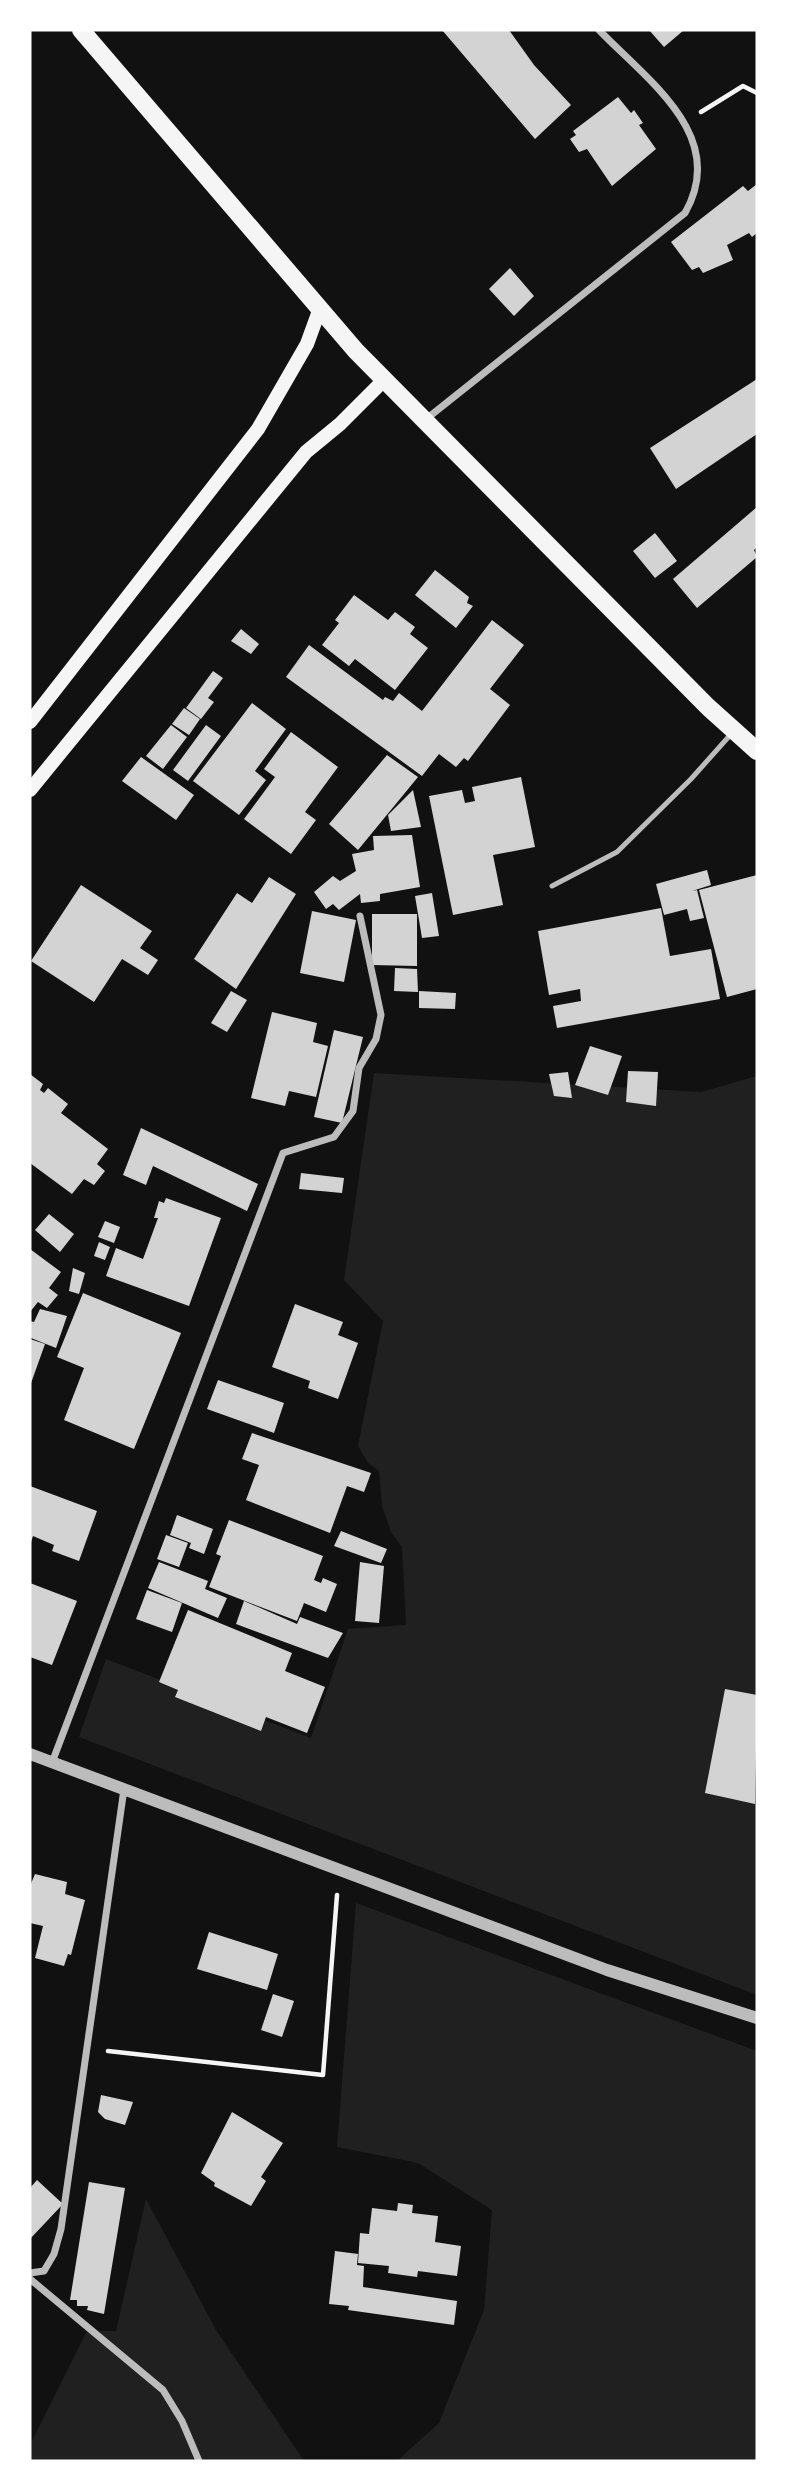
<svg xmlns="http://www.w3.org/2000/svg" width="787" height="2491" font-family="'Libre Baskerville',serif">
<rect width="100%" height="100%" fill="#111"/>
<path fill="#202020" d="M374 1073 701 1092 757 1076V1995L79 1737 106 1659 311 1738 348 1629 406 1625 402 1547 391 1532 382 1506 379 1471 368 1463 358 1446 383 1321 344 1280Z
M356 1903 757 2051V2461H391L398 2460 439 2423 484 2310 492 2210 418 2163 337 2147Z
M146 2199 216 2330 304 2461H30V2445L87 2331H116Z"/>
<path fill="#d3d3d3" d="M442 30H509L534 65 571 105 535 139Z
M649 30H684L664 47Z
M618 97 631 113 634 110 643 123 639 125 656 149 612 186 587 149 579 152 570 139 576 135 573 131Z
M757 184V233L752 237 749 233 727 245 733 260 703 273 699 267 692 270 671 242 743 186 748 191Z
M510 268 534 296 514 316 489 289Z
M757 379V434L676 489 650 448Z
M757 507V547L754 550 757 557 697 608 673 579Z
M655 533 677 561 655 578 633 551Z
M435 570 469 597 467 603 473 606 456 628 415 595Z
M354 595 388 620 395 612 415 627 410 634 428 648 395 690 355 659 349 666 322 645 339 623 335 620Z
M492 620 524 645 490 689 510 705 468 761 464 758 456 767 439 754 422 776 286 677 309 645 383 700 385 697 393 701 399 693 422 711Z
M241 629 259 644 251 654 231 641Z
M213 671 223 678 208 698 214 702 201 719 186 708Z
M252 703 286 729 255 771 266 780 239 815 193 781Z
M184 708 200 719 189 735 172 724Z
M171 725 187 737 163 769 146 756Z
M206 725 221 736 188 781 173 770Z
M291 732 338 767 305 812 316 820 291 854 244 819 275 777 264 769Z
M387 755 418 777 358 850 329 824Z
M141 757 194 795 176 820 122 781Z
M521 777 535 847 493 855 503 905 453 915 429 796 462 790 465 803 475 801 472 787Z
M413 790 421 827 391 831 388 815Z
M412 835 420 887 380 894V901L361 903 360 894 339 910 333 904 326 909 314 892 333 876 340 881 356 871 352 854 374 850 373 836Z
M707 870 711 885 692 891 697 890 704 918 690 921 687 909 664 915 656 884Z
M757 875V989L727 997 699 890Z
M269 877 296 894 236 989 194 959 237 893 252 903Z
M81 885 152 931 140 948 158 960 148 975 122 959 94 1002 31 961Z
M432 893 439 936 422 938 415 896Z
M661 908 670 956 711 949 720 999 557 1028 553 1006 581 1001 580 989 549 995 538 931Z
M312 911 356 920 344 982 300 973Z
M372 914H417V966L372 965Z
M395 968 417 969 418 992 394 991Z
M231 991 247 1000 227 1032 211 1023Z
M419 991 456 993 455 1009 419 1008Z
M272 1012 317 1023 313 1042 328 1046 316 1097 289 1091 285 1106 251 1098Z
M334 1030 363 1037 342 1123 314 1117Z
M590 1046 622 1056 608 1095 575 1085Z
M628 1071 658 1072 656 1106 626 1102Z
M568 1072 572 1098 554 1096 549 1074Z
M30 1074 43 1084 40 1090 44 1093 48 1088 68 1104 61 1113 108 1149 97 1164 105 1171 94 1185 84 1179 72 1194 30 1163Z
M141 1128 258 1184 247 1211 153 1166 146 1185 123 1175Z
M301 1173 344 1178 342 1193 299 1189Z
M166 1198 221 1218 189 1306 106 1276 116 1248 143 1259 158 1218H154L159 1201 164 1203Z
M49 1214 74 1234 60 1252 35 1230Z
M105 1221 120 1227 114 1243 98 1237Z
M99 1242 110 1247 105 1260 94 1256Z
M30 1249 61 1272 49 1288 58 1295 47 1308 38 1302 30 1312Z
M73 1268 85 1273 79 1294 69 1291Z
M83 1293 181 1333 134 1449 64 1420 84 1368 57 1357Z
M295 1304 343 1322 338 1335 358 1343 338 1399 308 1388 310 1381 272 1367Z
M40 1309 67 1316 56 1348 31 1338 30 1321 34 1322Z
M30 1339 45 1344 30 1386Z
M218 1380 284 1403 274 1433 207 1409Z
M252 1433 371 1473 364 1492 347 1486 330 1533 246 1500 259 1465 242 1459Z
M30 1486 97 1511 79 1561 52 1551 54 1545 33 1536 30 1545Z
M177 1515 213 1529 204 1554 189 1548 191 1543 170 1535Z
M229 1520 323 1556 314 1580 321 1583 323 1578 337 1584 326 1612 304 1603 297 1621 209 1587 221 1556 216 1554Z
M341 1531 387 1549 381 1563 334 1546Z
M166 1535 188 1543 179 1567 157 1559Z
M159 1562 208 1581 205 1589 227 1598 218 1618 148 1588Z
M360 1562 384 1566 379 1623 355 1621Z
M30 1583 77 1601 52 1665 30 1657Z
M147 1590 182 1603 172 1632 136 1619Z
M244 1601 297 1624 300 1617 343 1633 328 1658 236 1624Z
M188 1610 292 1653 285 1671 325 1687 307 1733 266 1717 261 1731 175 1697 178 1690 159 1682Z
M725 1689 757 1695 755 1804 705 1793Z
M35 1874 67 1882 65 1894 85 1900 71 1955 68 1954 64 1966 35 1958 43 1926 30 1923V1886Z
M209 1932 278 1954 267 1990 197 1969Z
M273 1994 294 2001 282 2037 261 2030Z
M101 2095 133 2102 125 2125 105 2119 98 2112Z
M232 2112 283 2143 261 2177 266 2181 251 2206 214 2186 215 2183 201 2173Z
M37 2180 63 2204 30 2239V2188Z
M89 2182 125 2188 104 2314 87 2310 88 2306H77V2300H70Z
M398 2203 413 2205 412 2213 438 2216 435 2242 461 2246 457 2276 418 2271 417 2277 388 2273 389 2266 358 2263 360 2233 369 2234 372 2208 397 2211Z
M335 2251 358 2254 357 2265 364 2266 363 2287 457 2301 454 2325 348 2310 349 2306 329 2304Z"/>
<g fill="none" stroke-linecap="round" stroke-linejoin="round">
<path stroke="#f5f5f5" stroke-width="4.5" d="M701 112 743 86 757 93
M108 2051 323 2075 337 1895"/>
<path stroke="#bcbcbc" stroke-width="5" d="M552 886 617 852 691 779 732 733"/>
<path stroke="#bcbcbc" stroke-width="7" d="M425 420 685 213C729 136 648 81 599 30
M53 1760 283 1153 334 1137 353 1111 359 1068 376 1039 381 1015 360 916
M30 2273 44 2271 54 2254 61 2229 124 1789
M30 2279 163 2390 182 2421 199 2461"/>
<path stroke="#bcbcbc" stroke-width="12" d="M30 1754 607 1970 757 2018"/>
<path stroke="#f5f5f5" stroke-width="14" d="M30 722 258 429 307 344 319 311
M30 790 306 452 340 424 385 379"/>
<path stroke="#f5f5f5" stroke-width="18" d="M81 30 356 351 708 707 757 751"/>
</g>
<rect width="787" height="2491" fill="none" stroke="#ffffff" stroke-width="63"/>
</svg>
